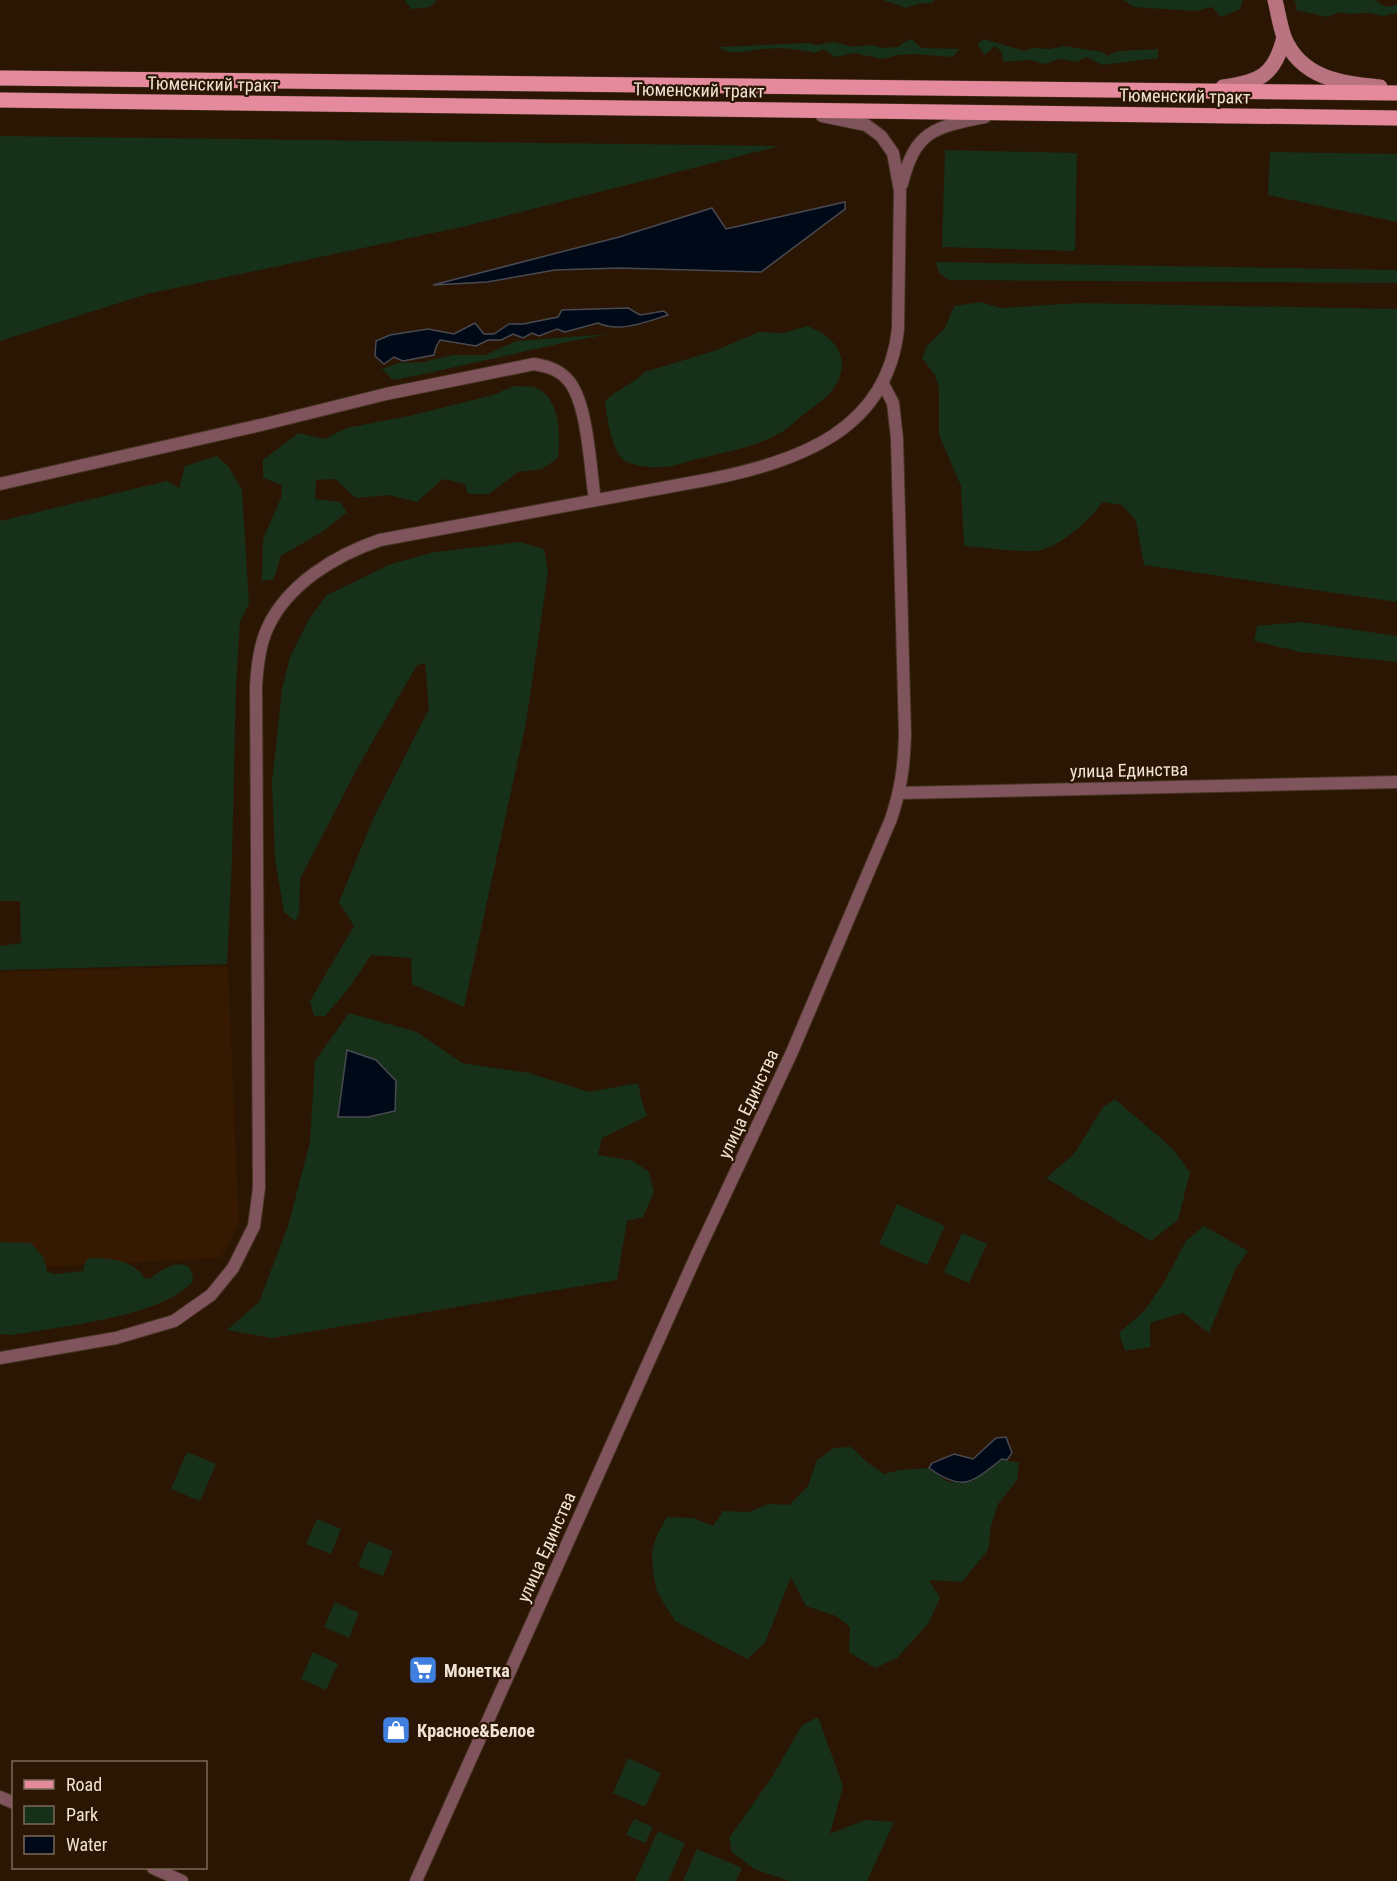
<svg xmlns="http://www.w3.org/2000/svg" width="1397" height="1881" viewBox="0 0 1397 1881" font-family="'Roboto Condensed',sans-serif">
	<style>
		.built { fill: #351a01 }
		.green { fill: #173019 }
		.water { fill: #000918; stroke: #494a51; stroke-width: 1.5 }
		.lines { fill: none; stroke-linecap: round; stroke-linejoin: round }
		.street-casing { stroke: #473321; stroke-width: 14 }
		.secondary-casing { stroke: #473321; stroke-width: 16 }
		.primary-casing { stroke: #473321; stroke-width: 16 }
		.street { stroke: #7f545c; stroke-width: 12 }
		.secondary { stroke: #b97381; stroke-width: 15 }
		.primary { stroke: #e58a9d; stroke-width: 15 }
		.labels { text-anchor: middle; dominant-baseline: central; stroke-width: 4.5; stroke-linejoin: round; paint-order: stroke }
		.street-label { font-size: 18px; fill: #f2e3d7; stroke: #2b1603 }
		.poi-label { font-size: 18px; font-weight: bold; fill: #f2e3d7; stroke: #2b1603; text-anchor: start }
	</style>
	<rect width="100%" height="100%" fill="#2b1603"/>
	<path class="built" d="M 228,966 L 239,1225 L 220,1258 L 0,1269 L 0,972 Z"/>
	<path class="green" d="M 404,0 L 437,0 L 430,7 L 412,9 Z
		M 883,0 L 933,0 L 933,3 L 918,4 L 906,8 Z
		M 1123,0 L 1243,0 L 1240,9 L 1221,17 L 1212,7 L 1195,11 L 1134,7 Z
		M 1294,0 L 1375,0 L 1386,7 L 1397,5 L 1397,13 L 1383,16 L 1368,13 L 1350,14 L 1340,12 L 1327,17 L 1295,10 L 1297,5 Z
		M 911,39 L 922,48 L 960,49 L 953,57 L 914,54 L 898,55 L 882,59 L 855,53 L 835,57 L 823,49 L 815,53 C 798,49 781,47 763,49 C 747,50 733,57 718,47 L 807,43 L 816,45 L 834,42 L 853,47 L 871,45 L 884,48 L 899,47 L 903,43 Z
		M 984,39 L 1024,51 L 1034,48 L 1050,49 L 1064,46 L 1103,52 L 1107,56 C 1118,48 1143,51 1158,49 L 1158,58 L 1102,65 L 1087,57 L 1076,62 L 1060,59 L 1045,64 L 1029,60 L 1003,62 L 1002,52 L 995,46 L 985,55 L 977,44 Z
		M 0,136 L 780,146 L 466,226 L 147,294 L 0,341 Z
		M 945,150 L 1077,153 L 1075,251 L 942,247 Z
		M 1270,152 L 1397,154 L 1397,222 L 1268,195 Z
		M 936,262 L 1397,270 L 1397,283 L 949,280 L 939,273 Z
		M 980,302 L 1001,308 L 1080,303 L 1397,309 L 1397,602 L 1144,565 L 1136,521 L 1122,505 L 1103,502 C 1090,519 1059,549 1035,551 C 1012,552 987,548 964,546 L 961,486 L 939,435 L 939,388 L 935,375 L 922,358 L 927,346 L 945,328 L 954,306 Z
		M 807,326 C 841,338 855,367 827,396 C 820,403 810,409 802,416 C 794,422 786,431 776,435 C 752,448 724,452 697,459 C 686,462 673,467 661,467 C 651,468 634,466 625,461 C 611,451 607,417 605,401 C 617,389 633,384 645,372 L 717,350 L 759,332 L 783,333 Z
		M 609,334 C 537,347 466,366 393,380 L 382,369 L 398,363 L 423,362 L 453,355 L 485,355 L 517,341 Z
		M 514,386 C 520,386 527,386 533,387 C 560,395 561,435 558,458 L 542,469 L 518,472 L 489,494 L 468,494 L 465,484 L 443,479 L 417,502 L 388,495 L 356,498 L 335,479 L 316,480 L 315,499 L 340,502 L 347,512 L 325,530 L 281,556 L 274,579 L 262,581 L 263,539 L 281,498 L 282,485 L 263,478 L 263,460 L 298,433 L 325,439 L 346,428 L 409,416 L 493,395 Z
		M 217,456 L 228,466 L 242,490 L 249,603 L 240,622 L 236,685 L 232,860 L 227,964 L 0,970 L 0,946 L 21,943 L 20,901 L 0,901 L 0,521 L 167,481 L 179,488 L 185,466 Z
		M 520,542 L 544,549 L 548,572 L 526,723 L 464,1007 L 412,984 L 411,958 L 371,955 L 349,988 L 325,1016 L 314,1016 L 310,1001 L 354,926 L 339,902 L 374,817 L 429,709 L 425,663 L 417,665 L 359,765 L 300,879 L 299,915 L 295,921 L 284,912 L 275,859 L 272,782 L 282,689 L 290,657 L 309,619 L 327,595 L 391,564 L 435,552 Z
		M 1302,622 L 1397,636 L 1397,662 L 1300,652 L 1254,641 L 1257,626 Z
		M 349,1013 L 417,1032 L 462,1063 L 529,1073 L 589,1092 L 638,1083 L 642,1102 L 647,1116 L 602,1138 L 598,1155 L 633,1161 L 649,1172 L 654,1192 L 643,1217 L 627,1221 L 617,1280 L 272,1338 L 227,1330 L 259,1302 L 288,1226 L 310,1142 L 315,1061 Z
		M 1115,1099 L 1173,1149 L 1190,1172 L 1178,1220 L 1151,1241 L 1046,1178 L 1074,1154 L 1103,1107 Z
		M 897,1204 L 945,1226 L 927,1265 L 879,1244 Z
		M 1204,1226 L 1248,1251 L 1235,1270 L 1209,1333 L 1183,1313 L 1150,1323 L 1150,1347 L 1125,1351 L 1119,1333 L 1144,1311 L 1163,1284 L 1186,1241 Z
		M 962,1233 L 987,1244 L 969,1283 L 944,1272 Z
		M 0,1242 L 31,1243 L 44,1258 L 47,1272 L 56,1274 L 83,1271 C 84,1265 85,1262 89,1258 C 111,1258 132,1260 145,1278 L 150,1279 C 163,1267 193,1252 193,1281 C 166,1316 58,1327 13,1335 L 0,1334 Z
		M 851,1447 L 868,1463 L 884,1474 L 900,1470 L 929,1468 L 948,1482 L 973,1481 L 1002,1459 L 1019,1463 L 1017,1480 L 998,1504 L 991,1526 L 988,1550 L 962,1582 L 929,1580 L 940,1598 L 928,1624 L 897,1658 L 875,1668 L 849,1652 L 850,1627 L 836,1616 L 806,1606 L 791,1577 L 765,1643 L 747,1659 L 675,1621 L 657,1592 L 653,1571 L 652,1552 L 656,1537 L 667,1517 L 693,1518 L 713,1526 L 723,1511 L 749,1512 L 769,1504 L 789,1505 L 808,1486 L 817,1460 L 834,1448 Z
		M 187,1452 L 216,1464 L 200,1501 L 171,1489 Z
		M 317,1519 L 341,1529 L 331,1554 L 306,1544 Z
		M 368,1541 L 393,1551 L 383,1576 L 358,1566 Z
		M 335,1602 L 359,1613 L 349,1638 L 324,1627 Z
		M 313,1652 L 338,1664 L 326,1690 L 301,1679 Z
		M 818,1717 L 843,1786 L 830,1834 L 865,1820 L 894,1822 L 867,1881 L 789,1881 L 754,1869 L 732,1852 L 729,1838 L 772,1777 L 802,1725 Z
		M 628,1758 L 661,1773 L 645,1807 L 613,1793 Z
		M 634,1819 L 653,1827 L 645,1843 L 626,1835 Z
		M 658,1831 L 685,1843 L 668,1881 L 635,1881 Z
		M 697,1849 L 742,1868 L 736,1881 L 683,1881 Z"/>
	<path class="water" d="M 845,202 L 845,209 L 761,272 L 619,268 L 555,270 L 487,282 L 433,285 L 619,237 L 712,208 L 726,229 Z
		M 628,308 L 640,315 L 664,311 L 668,315 C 646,322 620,333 598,323 L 565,332 L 557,329 L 539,336 L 532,333 L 523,338 L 513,334 L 501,340 L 488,340 L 476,346 L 440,340 L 436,347 L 434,355 L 403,361 L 394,357 L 384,364 L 375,356 L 376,341 L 390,335 L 428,329 L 454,334 L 475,323 L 484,334 L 494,334 L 509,324 L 523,324 L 558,317 L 562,310 Z
		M 347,1050 L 376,1060 L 396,1081 L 395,1111 L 368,1117 L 338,1117 Z
		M 1006,1437 L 1012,1453 L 1007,1460 L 1002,1459 C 972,1482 964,1493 929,1468 L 932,1463 L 954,1454 L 973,1459 L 996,1438 Z"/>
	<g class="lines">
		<g class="street-casing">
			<path id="street" d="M 902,184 C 915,131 934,127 985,117
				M 0,484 L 265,424 L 386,394 L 534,364 C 546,366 558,369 567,379 C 588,400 590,469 595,500
				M 900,793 L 1397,782
				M 0,1358 L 116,1338 L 174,1321 L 211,1295 L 233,1268 L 254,1226 L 259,1188 L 256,687 C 257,667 259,647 267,629 C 287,584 336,555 380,540 L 711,479 C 798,461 887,431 898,329 L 900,191 L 893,153 L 881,136 L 866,125 L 822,116
				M 0,1797 L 14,1803
				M 153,1868 L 182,1881
				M 416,1881 L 697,1254 L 792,1052 L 891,819 C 901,789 904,766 905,735 L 897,439 L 893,403 L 883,384"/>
		</g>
		<g class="secondary-casing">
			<path id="secondary" d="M 1275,0 C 1278,12 1280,26 1284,37 C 1301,79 1342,83 1380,87
				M 1223,87 C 1260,82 1275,75 1284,37"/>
		</g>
		<g class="primary-casing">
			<path id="primary" d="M 0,78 L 1397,93
				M 0,100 L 1397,118"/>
		</g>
		<use href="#street" class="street"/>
		<use href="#secondary" class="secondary"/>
		<use href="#primary" class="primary"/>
	</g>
	<defs>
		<g id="supermarket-square" transform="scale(1.5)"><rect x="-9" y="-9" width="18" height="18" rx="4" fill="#3f7fe0" stroke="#2b1603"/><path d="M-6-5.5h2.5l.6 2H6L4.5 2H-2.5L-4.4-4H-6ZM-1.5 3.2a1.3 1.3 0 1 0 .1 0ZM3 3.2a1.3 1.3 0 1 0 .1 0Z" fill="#fff"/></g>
		<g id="shop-square" transform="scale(1.5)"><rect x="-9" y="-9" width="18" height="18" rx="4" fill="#3f7fe0" stroke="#2b1603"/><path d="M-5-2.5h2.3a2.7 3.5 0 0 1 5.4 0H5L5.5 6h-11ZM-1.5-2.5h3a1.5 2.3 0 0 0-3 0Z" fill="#fff"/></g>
	</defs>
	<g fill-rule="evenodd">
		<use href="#supermarket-square" x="423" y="1670"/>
		<use href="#shop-square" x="396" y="1730"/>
	</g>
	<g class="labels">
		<g class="street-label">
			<text transform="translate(213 84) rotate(1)">Тюменский тракт</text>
			<text transform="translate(699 90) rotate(1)">Тюменский тракт</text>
			<text transform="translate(1185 96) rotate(1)">Тюменский тракт</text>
			<text transform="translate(1129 770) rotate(-1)">улица Единства</text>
			<text transform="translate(748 1104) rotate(-65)">улица Единства</text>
			<text transform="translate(546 1547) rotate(-66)">улица Единства</text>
		</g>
		<g class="poi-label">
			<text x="444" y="1670">Монетка</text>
			<text x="417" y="1730">Красное&amp;Белое</text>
		</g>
	</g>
	<rect x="12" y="1761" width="195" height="108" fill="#2b1603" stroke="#7b6858" stroke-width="1.5"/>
	<rect x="24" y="1780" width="30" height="9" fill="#e58a9d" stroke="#7b6858" stroke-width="1.5"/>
	<text x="66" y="1791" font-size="18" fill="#f2e3d7">Road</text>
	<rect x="24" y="1806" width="30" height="18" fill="#173019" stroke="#7b6858" stroke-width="1.5"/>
	<text x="66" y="1821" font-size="18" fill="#f2e3d7">Park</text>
	<rect x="24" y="1836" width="30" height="18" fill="#000918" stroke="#7b6858" stroke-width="1.5"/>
	<text x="66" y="1851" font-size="18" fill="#f2e3d7">Water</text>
</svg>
